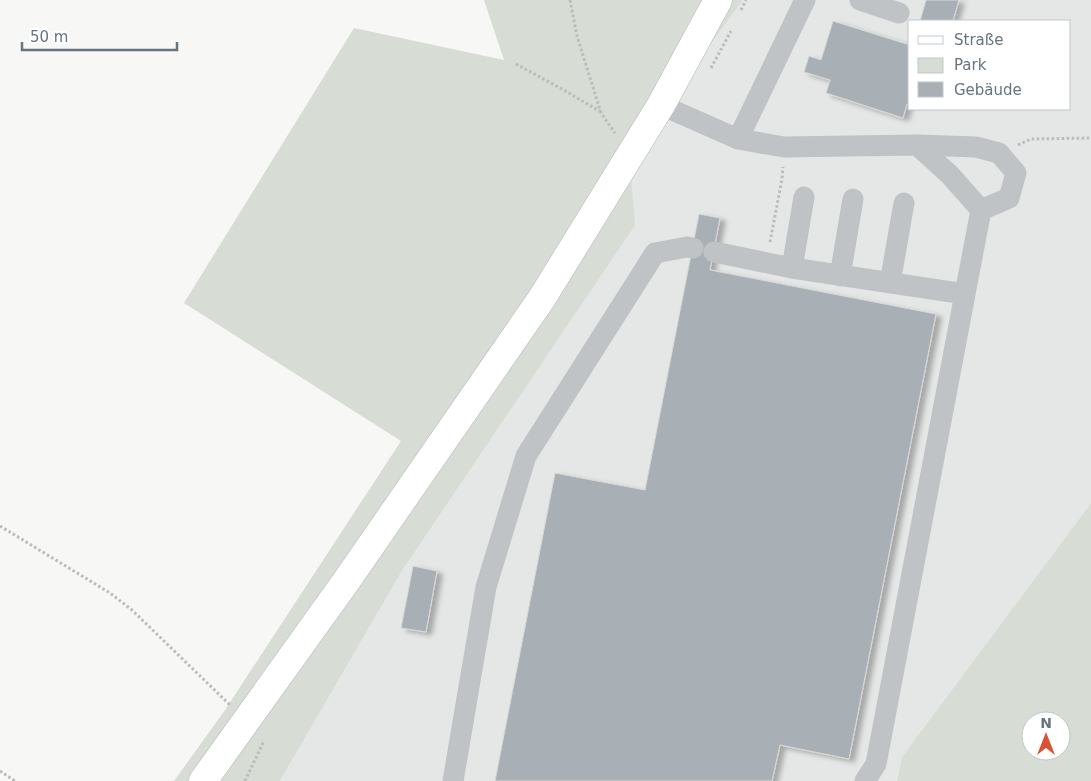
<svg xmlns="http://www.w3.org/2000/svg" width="1091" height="781" viewBox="0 0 1091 781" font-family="'DejaVu Sans',sans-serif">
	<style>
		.built { fill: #e5e6e6; fill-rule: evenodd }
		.green { fill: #d7dcd4; fill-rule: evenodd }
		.building { fill: #a9b0b5; stroke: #d9d9d7; filter: url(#shadow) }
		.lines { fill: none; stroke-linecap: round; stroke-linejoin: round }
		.major-casing { stroke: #b2b7bb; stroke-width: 29 }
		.path { stroke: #b9bcbe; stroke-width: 3; stroke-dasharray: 2.5 2.5; stroke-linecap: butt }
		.minor { stroke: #bfc3c6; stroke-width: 21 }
		.major { stroke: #fff; stroke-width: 28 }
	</style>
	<defs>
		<filter id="shadow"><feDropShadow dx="5.5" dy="3" stdDeviation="2.5" flood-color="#0004"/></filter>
	</defs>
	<rect width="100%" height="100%" fill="#f7f7f5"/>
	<path class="built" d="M 743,0 L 1091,0 L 1091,503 L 902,757 L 897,781 L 280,781 L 403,569 L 629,155 ZM 910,21 L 1070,21 L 1070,109 L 910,109 Z"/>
	<path class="green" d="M 484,0 L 743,0 L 629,155 L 635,225 L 403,569 L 280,781 L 174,781 L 225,710 L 401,441 L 184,303 L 354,28 L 504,60 Z
		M 1091,503 L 1091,781 L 897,781 L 902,757 ZM 1031,721 L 1061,721 L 1061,751 L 1031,751 Z"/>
	<path class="building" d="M 926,0 L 959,0 L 953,21 L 920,21 Z
		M 833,21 L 910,45 L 910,105 L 907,104 L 903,118 L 826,93 L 830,80 L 804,72 L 809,56 L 821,60 Z
		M 699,214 L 720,218 L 710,270 L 936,314 L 849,759 L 780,745 L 772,781 L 495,781 L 555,473 L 645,490 Z
		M 413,566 L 437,571 L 426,632 L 401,628 Z"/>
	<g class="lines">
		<g class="major-casing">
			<path id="major" d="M 203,781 L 347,580 L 542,298 L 661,105 L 718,0"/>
		</g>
		<path class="path" d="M 570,0 L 577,36 L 601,113 L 615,133
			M 741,10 L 746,0
			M 516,64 L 562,89 L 601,112
			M 711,68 L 731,31
			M 1018,145 L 1031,139 L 1091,138
			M 770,242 L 782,179 L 783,167
			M 0,526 L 110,593 L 132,610 L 230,705
			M 0,771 L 15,781
			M 245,781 L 264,741"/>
		<path class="minor" d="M 860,0 L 899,13
			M 661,105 L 738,139 L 784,147 L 917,145 L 950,175 L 981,210 L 1009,198 L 1016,173 L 999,153 L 976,147 L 917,145
			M 738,139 L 805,0
			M 714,252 L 792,268 L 965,294 L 981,210
			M 792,268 L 804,197
			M 840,276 L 853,199
			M 890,283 L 904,203
			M 453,781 L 486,587 L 526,456 L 655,253 L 687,247 L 693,248
			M 865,781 L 876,764 L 965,294"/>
		<use href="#major" class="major"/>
	</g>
	<rect x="908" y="20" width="162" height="90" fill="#ffffff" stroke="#c1c7cb"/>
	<rect x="918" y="36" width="25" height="8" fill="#ffffff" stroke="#c1c7cb"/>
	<text x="954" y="45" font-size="15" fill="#65747e">Straße</text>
	<rect x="918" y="58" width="25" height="15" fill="#d7dcd4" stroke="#c1c7cb"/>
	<text x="954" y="70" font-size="15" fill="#65747e">Park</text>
	<rect x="918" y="82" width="25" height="15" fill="#a9b0b5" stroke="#c1c7cb"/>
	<text x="954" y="95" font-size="15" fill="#65747e">Gebäude</text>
	<g transform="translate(1046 736)"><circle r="24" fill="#ffffff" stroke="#c1c7cb"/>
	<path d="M0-4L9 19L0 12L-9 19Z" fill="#d75336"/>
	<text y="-8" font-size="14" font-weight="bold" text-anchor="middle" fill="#65747e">N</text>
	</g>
	<path d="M22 42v8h155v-8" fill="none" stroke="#65747e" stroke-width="2.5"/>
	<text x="30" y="42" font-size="15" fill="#65747e" stroke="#ffffff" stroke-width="4" paint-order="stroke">50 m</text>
</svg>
